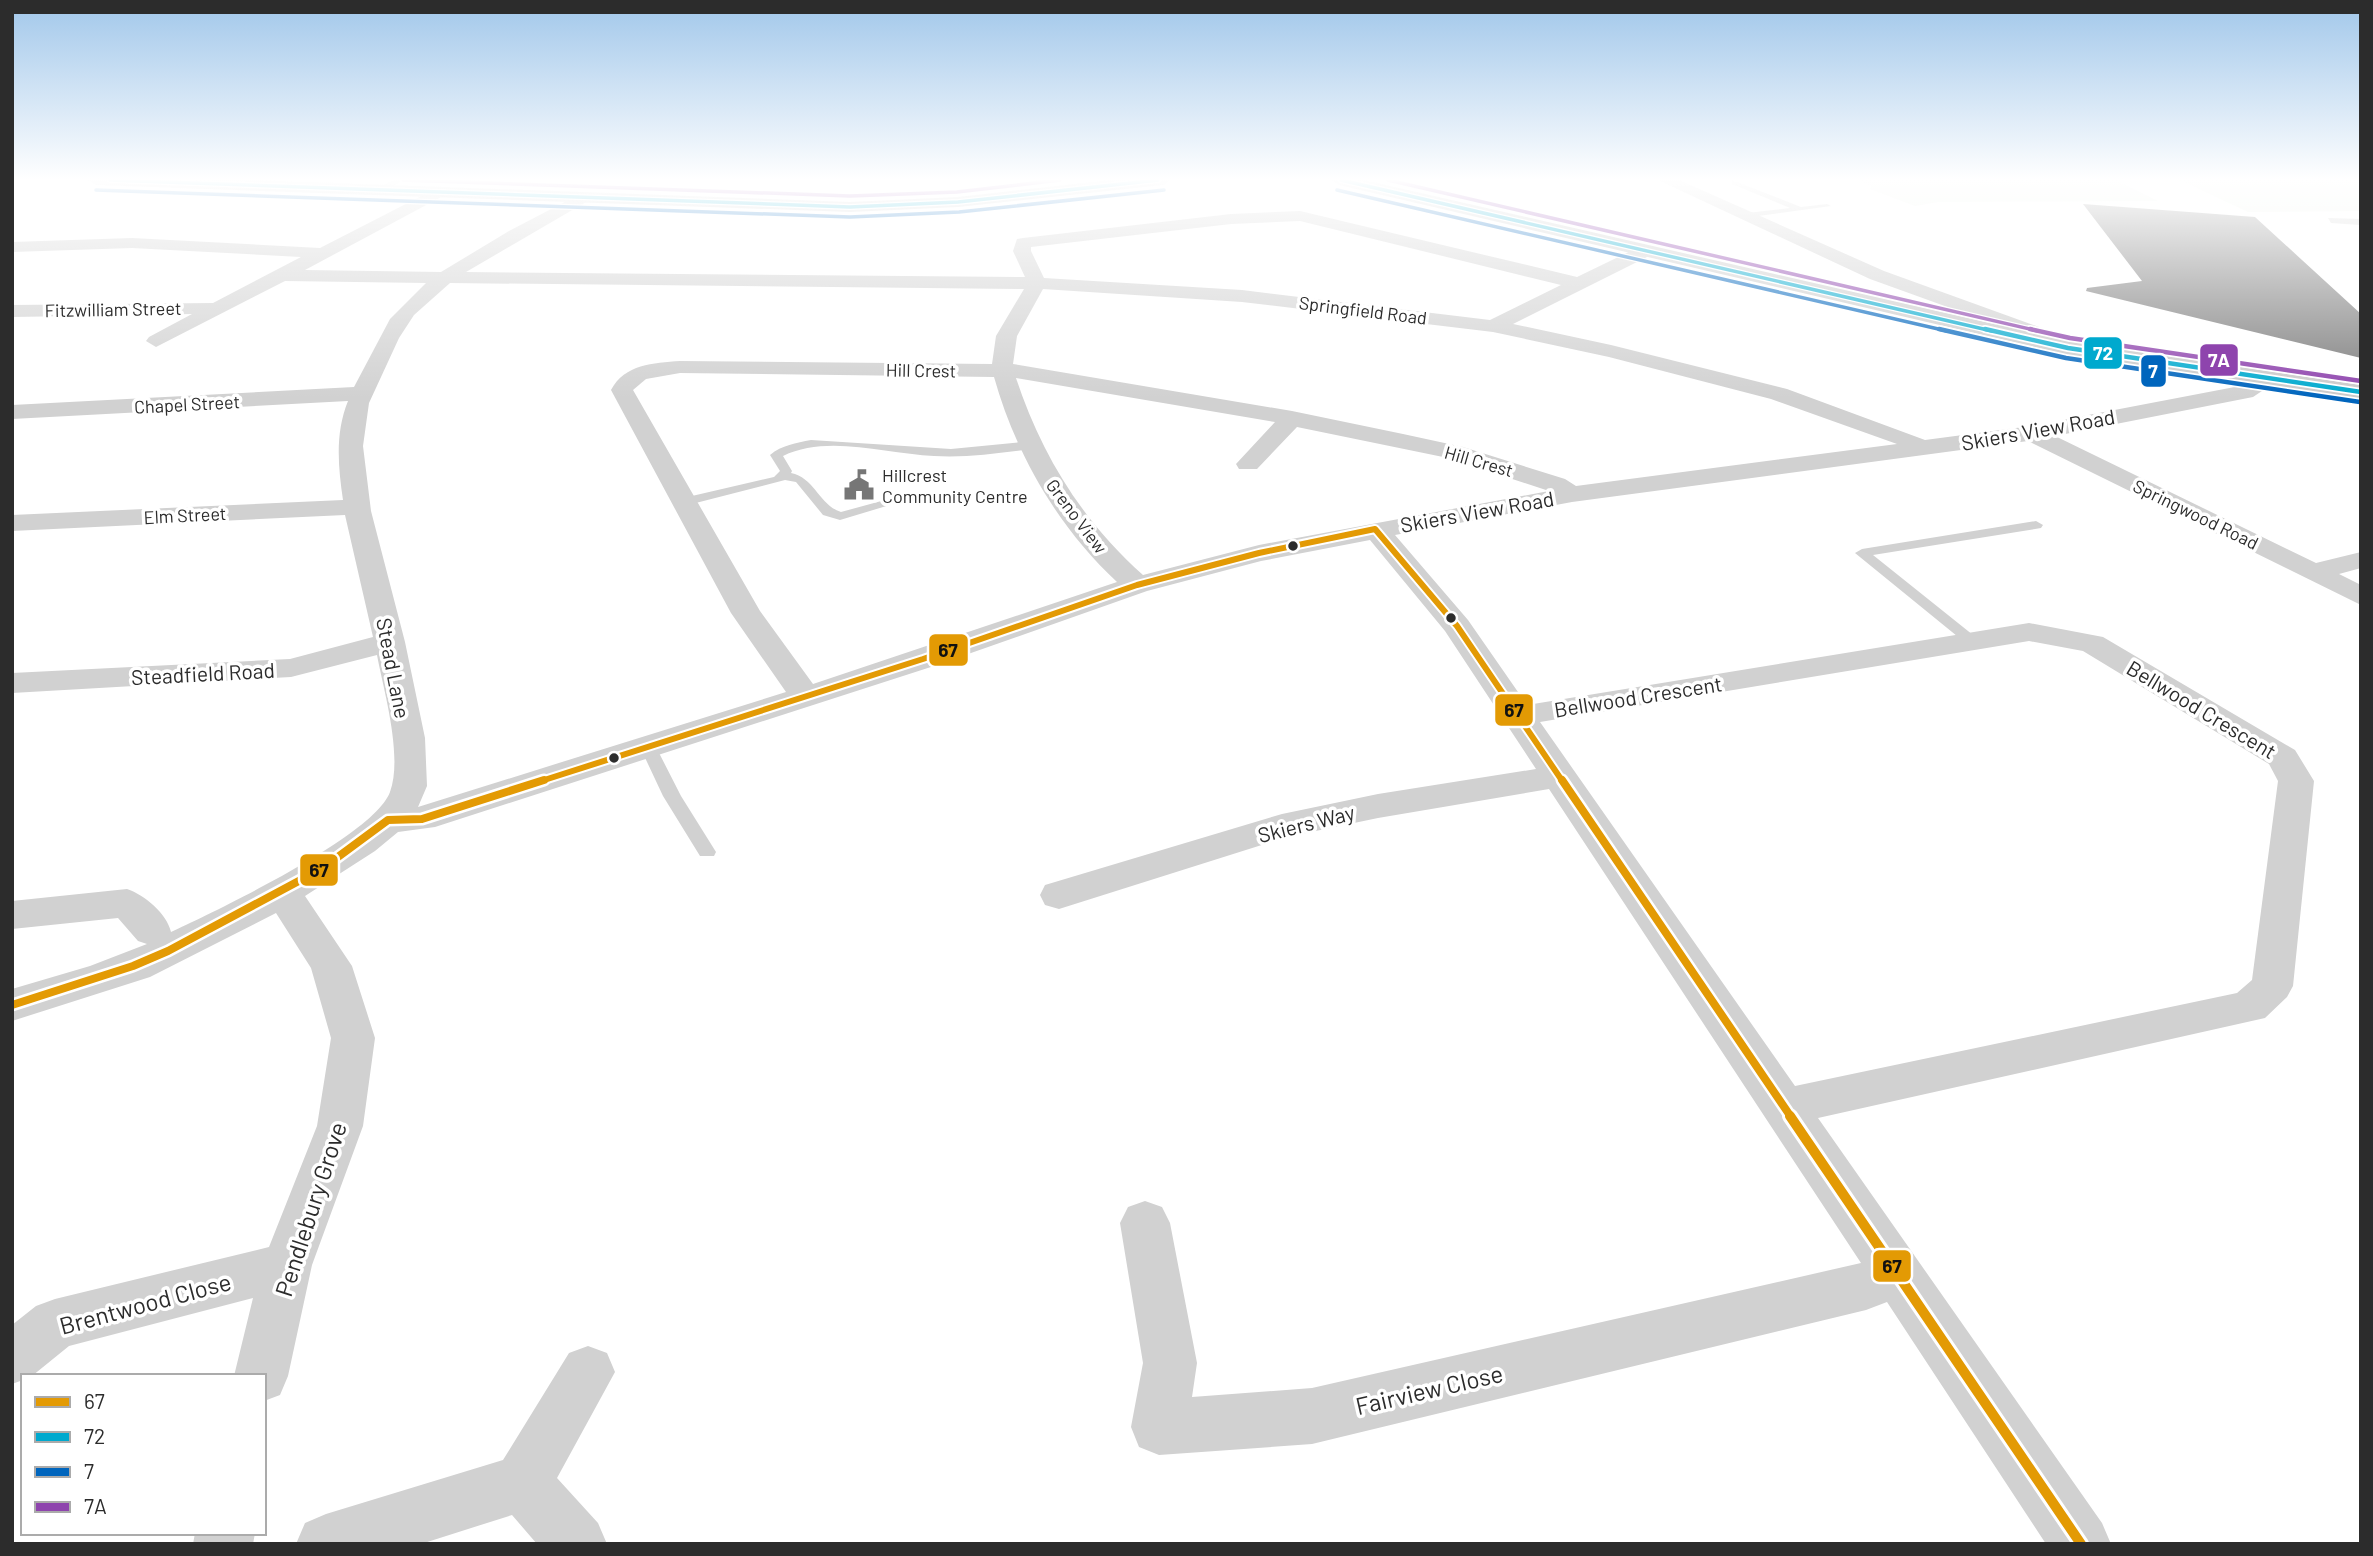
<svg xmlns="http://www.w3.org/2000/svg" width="2373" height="1556" viewBox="0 0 2373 1556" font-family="Barlow,sans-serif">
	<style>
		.green { fill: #eef3eb }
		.building { fill: #7d7d7d }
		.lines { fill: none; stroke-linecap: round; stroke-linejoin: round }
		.lane { fill: #d1d1d1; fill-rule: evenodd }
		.street { fill: #d1d1d1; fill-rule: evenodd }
		.secondary { fill: #cacaca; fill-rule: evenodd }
		.bus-1-far2-casing { stroke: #fff; stroke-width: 10 }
		.bus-1-far1-casing { stroke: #fff; stroke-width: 13 }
		.bus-1-casing { stroke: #fff; stroke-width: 16 }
		.bus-2-far1-casing { stroke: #fff; stroke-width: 6 }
		.bus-2-casing { stroke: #fff; stroke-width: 8 }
		.bus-3-far1-casing { stroke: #fff; stroke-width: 6 }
		.bus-3-casing { stroke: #fff; stroke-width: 8 }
		.bus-4-far1-casing { stroke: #fff; stroke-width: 6 }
		.bus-4-casing { stroke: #fff; stroke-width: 8 }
		.bus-1-far2 { stroke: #e39a04; stroke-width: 6 }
		.bus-1-far1 { stroke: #e39a04; stroke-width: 8 }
		.bus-1 { stroke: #e39a04; stroke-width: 10 }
		.bus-2-far1 { stroke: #00a9ce; stroke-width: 3.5 }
		.bus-2 { stroke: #00a9ce; stroke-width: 4.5 }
		.bus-3-far1 { stroke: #0065bd; stroke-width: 3.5 }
		.bus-3 { stroke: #0065bd; stroke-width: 4.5 }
		.bus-4-far1 { stroke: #8e44ad; stroke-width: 3.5 }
		.bus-4 { stroke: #8e44ad; stroke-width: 4.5 }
		.bus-dot { fill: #2c2c2c; stroke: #fff; stroke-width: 2.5 }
		.labels { text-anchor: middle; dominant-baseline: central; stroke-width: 7; stroke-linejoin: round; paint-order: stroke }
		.far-street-label { font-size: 18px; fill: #2c2c2c; stroke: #fff }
		.far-poi-label { font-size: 18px; fill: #2c2c2c; stroke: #fff; text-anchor: start }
		.street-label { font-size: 21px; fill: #2c2c2c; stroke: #fff }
		.near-street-label { font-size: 24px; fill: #2c2c2c; stroke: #fff }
		.line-badge { stroke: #fff; stroke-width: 2.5 }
		.badge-label { font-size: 19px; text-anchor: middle; font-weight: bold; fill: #fff }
		.pale-badge-label { font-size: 19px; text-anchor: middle; font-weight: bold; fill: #111 }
	</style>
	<rect width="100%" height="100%" fill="#fff"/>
	<path class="green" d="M 2116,180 L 2158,201 L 1938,202 L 1915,206 L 1870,189 L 1871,186 L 1858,180 Z
		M 2361,180 L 2361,211 L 2248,212 L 2180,180 Z"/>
	<path class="building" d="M 2083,204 L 2255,217 L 2361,314 L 2361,358 L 2086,291 L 2087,288 L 2142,281 Z"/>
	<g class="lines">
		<path class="lane" d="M 393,180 L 404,180 L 380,193 L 373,191 Z
			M 1732,180 L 1801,207 L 1827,204 L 1831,206 L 1744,218 L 1747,213 L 1790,208 L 1732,184 Z
			M 2328,218 L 2361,219 L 2361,225 L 2331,223 Z
			M 811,440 L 951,449 L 1032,441 L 1038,445 L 1032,449 C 999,453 967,458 934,456 C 887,454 827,434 783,456 L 792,471 L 791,473 C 815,478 819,505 841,512 L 896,497 L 903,501 L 840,520 L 823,515 L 796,482 L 785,480 L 684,506 L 677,502 L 679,499 L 774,477 L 780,471 L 770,455 C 782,445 796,443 811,440 Z
			M 2036,521 L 2043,525 L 2041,528 L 1873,555 L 1978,639 L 1981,642 L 1978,645 L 1968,645 L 1855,553 L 1862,549 Z
			M 648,742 L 656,747 L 681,796 L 716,852 L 714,856 L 700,856 L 663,796 L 640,747 Z"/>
		<path class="street" d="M 1658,180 L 1679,180 L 1884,271 L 2064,336 L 2079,348 L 2075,352 L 2061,352 L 2050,344 L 1870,279 Z
			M 437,188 L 443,190 L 443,196 L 305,270 L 441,272 L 509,231 L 580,194 L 588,199 L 586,202 L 466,272 L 1025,277 L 1013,251 L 1017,239 L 1023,238 L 1231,214 L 1300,211 L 1577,277 L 1639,247 L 1651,247 L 1654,251 L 1651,255 L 1513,324 L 1611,345 L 1787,389 L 1925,440 L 2031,426 L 2240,386 L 2245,373 L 2261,373 L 2265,389 L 2253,397 L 2055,436 L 2316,563 L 2361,552 L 2361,568 L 2339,574 L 2361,585 L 2361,605 L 2028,441 L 1572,502 L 1395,535 L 1468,620 L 1527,705 L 2029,623 L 2103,637 L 2295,750 L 2314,781 L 2293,986 L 2287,997 L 2265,1018 L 1818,1118 L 2102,1523 L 2111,1544 L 2046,1544 L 1887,1302 L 1866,1310 L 1312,1444 L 1159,1455 L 1139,1447 L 1131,1427 L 1143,1363 L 1120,1223 L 1128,1207 L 1145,1201 L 1162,1207 L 1170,1223 L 1197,1363 L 1192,1397 L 1312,1388 L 1861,1263 L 1549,789 L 1378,818 L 1287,837 L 1059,909 L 1045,905 L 1040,895 L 1045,885 L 1282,814 L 1378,794 L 1536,769 L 1445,631 L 1370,540 L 1261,561 L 1147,591 L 934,666 L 435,827 L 398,832 L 375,851 L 305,896 L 352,966 L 375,1038 L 363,1126 L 312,1265 L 288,1376 L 280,1395 L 264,1401 L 264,1376 L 234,1376 L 253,1298 L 69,1346 L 32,1376 L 23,1376 L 23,1380 L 12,1384 L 12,1325 L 36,1306 L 55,1299 L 269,1247 L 317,1126 L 331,1038 L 311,968 L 276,913 L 150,977 L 12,1021 L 12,989 L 90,966 L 147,944 L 138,941 L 118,918 L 12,929 L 12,901 L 127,889 C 145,895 167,914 171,932 C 216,911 374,836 390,792 C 403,756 384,692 377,655 L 291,677 L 12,693 L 12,673 L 290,659 L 373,637 L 345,515 L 12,531 L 12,515 L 343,500 C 338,466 335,433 348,401 L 12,419 L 12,405 L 354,387 L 390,319 L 426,283 L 285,281 L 156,347 L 146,341 L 149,337 L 192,314 L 12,317 L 12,305 L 213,303 L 301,257 L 132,248 L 12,252 L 12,242 L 132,238 L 320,248 ZM 1300,221 L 1561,285 L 1490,320 L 1242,290 L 1044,278 L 1031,251 L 1031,247 L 1231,224 ZM 450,283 L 1024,289 L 996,336 L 992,364 L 680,361 C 653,363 625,364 611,390 L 731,613 L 786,692 L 418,807 L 427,786 L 425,738 L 405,642 L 371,511 L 363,446 L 369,403 L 399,338 L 414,315 ZM 1043,289 L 1242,302 L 1493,332 L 1609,357 L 1771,399 L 1897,444 L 1576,486 L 1565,479 L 1463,447 L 1403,434 L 1292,411 L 1013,364 L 1017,336 ZM 680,373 L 994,377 C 1016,455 1058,527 1117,582 L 813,684 L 760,611 L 633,390 L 646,379 ZM 1016,378 L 1275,422 L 1236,464 L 1239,469 L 1257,469 L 1297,427 L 1448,458 L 1549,491 L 1259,545 L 1143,575 C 1082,521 1041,454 1016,378 ZM 2029,641 L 2083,651 L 2269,764 L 2278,781 L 2252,980 L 2237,993 L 1795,1086 L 1540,722 Z
			M 588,1346 L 607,1353 L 615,1372 L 557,1478 L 598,1523 L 607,1544 L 537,1544 L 512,1515 L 421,1544 L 296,1544 L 305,1523 L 326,1514 L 503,1460 L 569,1353 Z
			M 195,1533 L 255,1533 L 253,1544 L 193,1544 Z"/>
		<path class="secondary" d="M 88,180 L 255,180 L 850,202 L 958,197 L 1110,180 L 1171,180 L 1163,185 L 958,207 L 850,212 L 96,185 Z
			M 1331,180 L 1364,180 L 2068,341 L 2361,385 L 2361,399 L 2068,355 L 1339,185 Z"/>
		<g class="bus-1-far2-casing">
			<path id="bus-1-far2" d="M 538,782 L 923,659 L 1137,585 L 1259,553 L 1375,529 L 1457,626 L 1563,782"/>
		</g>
		<g class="bus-1-far1-casing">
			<path id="bus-1-far1" d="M 1562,780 L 1791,1117
				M 12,1005 L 133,966 L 168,951 L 323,868 L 388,820 L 422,819 L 544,780"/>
		</g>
		<g class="bus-1-casing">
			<path id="bus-1" d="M 1790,1116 L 2081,1544"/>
		</g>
		<g class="bus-2-far1-casing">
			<path id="bus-2-far1" d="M 110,180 L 850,207 L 958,202 L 1158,180
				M 1341,180 L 1992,331"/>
		</g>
		<g class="bus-2-casing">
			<path id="bus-2" d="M 1985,329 L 2068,348 L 2361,392"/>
		</g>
		<g class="bus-3-far1-casing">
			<path id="bus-3-far1" d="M 96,190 L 850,217 L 959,212 L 1164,190
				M 1337,190 L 1947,331"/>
		</g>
		<g class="bus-3-casing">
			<path id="bus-3" d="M 1939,329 L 2066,358 L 2360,402"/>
		</g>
		<g class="bus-4-far1-casing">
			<path id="bus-4-far1" d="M 403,180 L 850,196 L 957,192 L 1060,180
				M 1388,180 L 2038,331"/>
		</g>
		<g class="bus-4-casing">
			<path id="bus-4" d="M 2030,329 L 2070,338 L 2361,381"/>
		</g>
		<use href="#bus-1-far2" class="bus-1-far2"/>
		<use href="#bus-1-far1" class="bus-1-far1"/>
		<use href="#bus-1" class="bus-1"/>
		<use href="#bus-2-far1" class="bus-2-far1"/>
		<use href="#bus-2" class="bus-2"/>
		<use href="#bus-3-far1" class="bus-3-far1"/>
		<use href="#bus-3" class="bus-3"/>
		<use href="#bus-4-far1" class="bus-4-far1"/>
		<use href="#bus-4" class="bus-4"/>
	</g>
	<linearGradient id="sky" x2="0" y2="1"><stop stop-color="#a1c7ea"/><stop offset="0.45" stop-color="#fff"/><stop offset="1" stop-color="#fff" stop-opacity="0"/></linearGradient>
	<rect width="2373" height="398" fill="url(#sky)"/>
	<defs>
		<g id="civic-bare" transform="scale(2.415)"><path d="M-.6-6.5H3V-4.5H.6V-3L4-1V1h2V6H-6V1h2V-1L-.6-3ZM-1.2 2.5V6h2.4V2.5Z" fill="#767676" stroke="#fff" stroke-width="2.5" paint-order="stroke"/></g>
	</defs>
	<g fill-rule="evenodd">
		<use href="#civic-bare" x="859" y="485"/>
	</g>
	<g class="bus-dot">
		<circle cx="1293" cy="546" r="6"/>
		<circle cx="1451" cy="618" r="6"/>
		<circle cx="614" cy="758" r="6"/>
	</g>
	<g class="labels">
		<g class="far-street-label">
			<text transform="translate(113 309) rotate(-1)">Fitzwilliam Street</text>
			<text transform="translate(1363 310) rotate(7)">Springfield Road</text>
			<text transform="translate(921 370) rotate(1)">Hill Crest</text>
			<text transform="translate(187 404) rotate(-3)">Chapel Street</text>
			<text transform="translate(1479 461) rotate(16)">Hill Crest</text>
			<text transform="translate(2196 514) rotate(26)">Springwood Road</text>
			<text transform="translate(185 515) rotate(-3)">Elm Street</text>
			<text transform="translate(1077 516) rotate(53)">Greno View</text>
		</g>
		<g class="far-poi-label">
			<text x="882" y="475">Hillcrest<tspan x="882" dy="21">Community Centre</tspan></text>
		</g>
		<g class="street-label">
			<text transform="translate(2038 429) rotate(-10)">Skiers View Road</text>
			<text transform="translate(1477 511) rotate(-10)">Skiers View Road</text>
			<text transform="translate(394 668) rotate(79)">Stead Lane</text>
			<text transform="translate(203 673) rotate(-3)">Steadfield Road</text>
			<text transform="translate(1638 696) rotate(-9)">Bellwood Crescent</text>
			<text transform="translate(2202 709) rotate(31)">Bellwood Crescent</text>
			<text transform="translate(1306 823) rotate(-14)">Skiers Way</text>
		</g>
		<g class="near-street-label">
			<text transform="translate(310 1209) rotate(-72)">Pendlebury Grove</text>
			<text transform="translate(145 1303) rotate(-15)">Brentwood Close</text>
			<text transform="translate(1429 1389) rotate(-13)">Fairview Close</text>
		</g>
	</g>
	<g class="line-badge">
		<rect x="2083" y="336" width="40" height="34" rx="7" fill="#00a9ce"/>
		<rect x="2199" y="343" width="40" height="34" rx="7" fill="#8e44ad"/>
		<rect x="2140" y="354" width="27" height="34" rx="7" fill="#0065bd"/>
		<rect x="928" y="633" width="41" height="34" rx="7" fill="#e39a04"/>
		<rect x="1494" y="693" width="40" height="34" rx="7" fill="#e39a04"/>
		<rect x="299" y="853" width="40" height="34" rx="7" fill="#e39a04"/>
		<rect x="1872" y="1249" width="40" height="34" rx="7" fill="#e39a04"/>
	</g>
	<g class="badge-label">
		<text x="2103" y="360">72</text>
		<text x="2219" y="367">7A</text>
		<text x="2153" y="378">7</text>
	</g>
	<g class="pale-badge-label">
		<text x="948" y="657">67</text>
		<text x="1514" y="717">67</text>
		<text x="319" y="877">67</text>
		<text x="1892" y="1273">67</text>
	</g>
	<rect width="2373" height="1556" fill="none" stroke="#2c2c2c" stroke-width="28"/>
	<rect x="21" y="1374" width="245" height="161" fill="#ffffff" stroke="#ababab" stroke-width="2"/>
	<rect x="35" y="1397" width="35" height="10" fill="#e39a04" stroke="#ababab" stroke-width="2"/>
	<text x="84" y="1409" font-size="21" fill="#2c2c2c">67</text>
	<rect x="35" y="1432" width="35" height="10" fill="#00a9ce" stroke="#ababab" stroke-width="2"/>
	<text x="84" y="1444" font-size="21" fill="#2c2c2c">72</text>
	<rect x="35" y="1467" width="35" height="10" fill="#0065bd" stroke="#ababab" stroke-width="2"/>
	<text x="84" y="1479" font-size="21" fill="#2c2c2c">7</text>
	<rect x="35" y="1502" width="35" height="10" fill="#8e44ad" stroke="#ababab" stroke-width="2"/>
	<text x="84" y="1514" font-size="21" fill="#2c2c2c">7A</text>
</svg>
